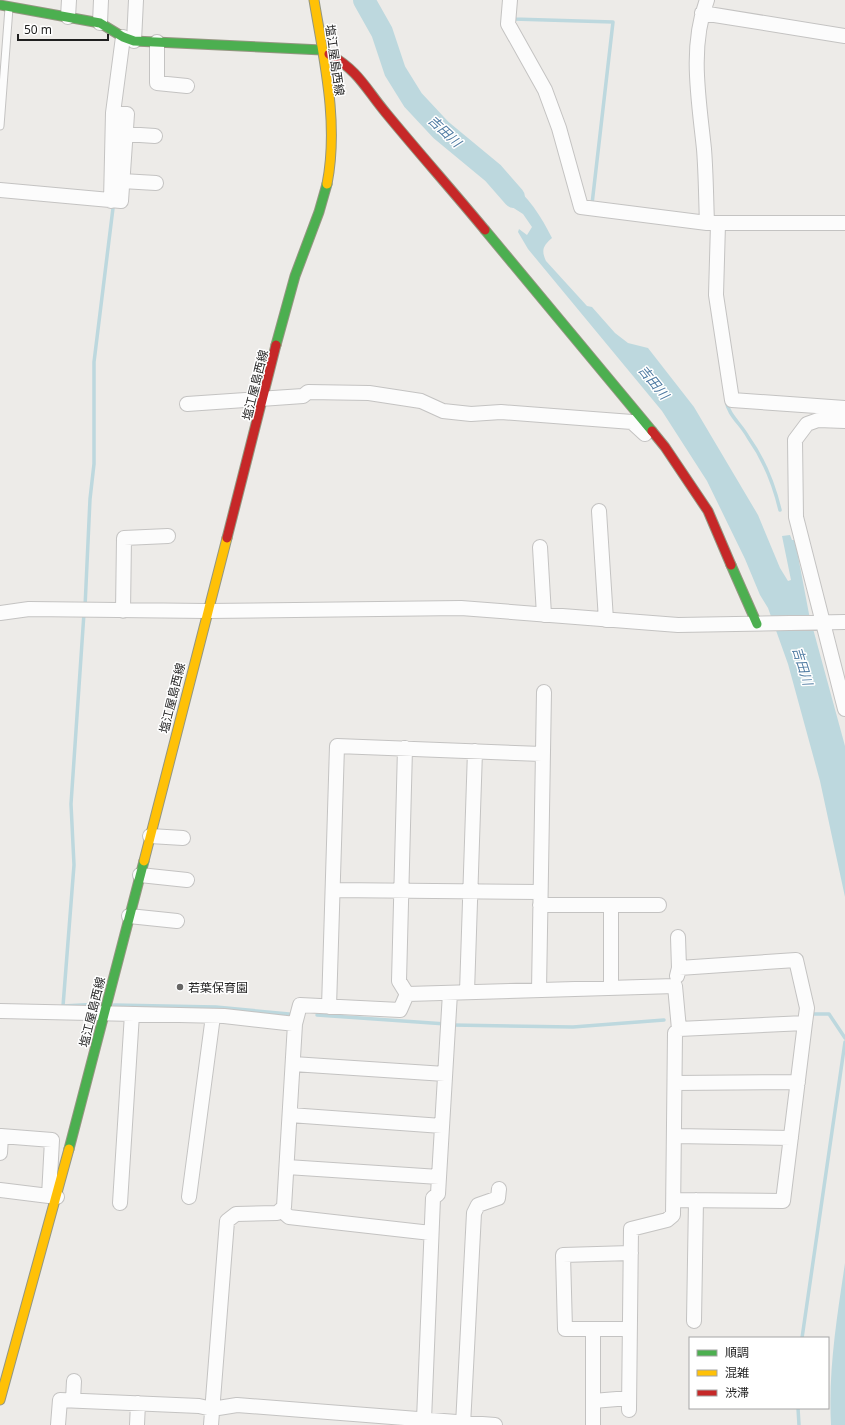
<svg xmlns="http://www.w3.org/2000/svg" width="845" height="1425" viewBox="0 0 845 1425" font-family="'Noto Sans','Noto Sans JP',sans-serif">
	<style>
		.water { fill: #bdd8de }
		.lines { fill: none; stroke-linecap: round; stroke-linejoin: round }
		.stream { stroke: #bdd8de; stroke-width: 3.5 }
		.river { stroke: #bdd8de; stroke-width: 22 }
		.lane-casing { stroke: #c4c3c2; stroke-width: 9 }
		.street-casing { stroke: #c4c3c2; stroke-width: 16 }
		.fast-casing { stroke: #949681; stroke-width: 11 }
		.slow-casing { stroke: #949681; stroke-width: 11 }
		.jam-casing { stroke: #949681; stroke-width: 11 }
		.lane { stroke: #fcfcfc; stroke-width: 7 }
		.street { stroke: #fcfcfc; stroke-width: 14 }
		.fast { stroke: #4caf50; stroke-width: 9 }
		.slow { stroke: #ffc107; stroke-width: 9 }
		.jam { stroke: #c62828; stroke-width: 9 }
		.poi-dot { fill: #676665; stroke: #fff; stroke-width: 1.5 }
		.labels { text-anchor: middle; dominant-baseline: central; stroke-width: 3; stroke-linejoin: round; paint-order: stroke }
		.street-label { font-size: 12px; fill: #1f1f1f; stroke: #fff }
		.poi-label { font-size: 12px; fill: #1f1f1f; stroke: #fff; text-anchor: start }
		.water-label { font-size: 13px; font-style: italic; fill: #4e7aa1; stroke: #fff }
	</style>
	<rect width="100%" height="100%" fill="#edebe8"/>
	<path class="water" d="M 495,175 C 521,184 540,214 552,238 C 543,246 541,250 546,261 L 587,306 L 592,307 L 615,333 L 628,343 L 648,348 L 694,407 L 758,515 L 780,568 L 788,581 L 791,580 L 782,536 L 790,535 L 792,540 L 795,540 L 809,614 L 845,746 L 845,897 L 820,781 L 788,664 L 768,608 L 760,595 L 745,559 L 707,481 L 662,411 L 528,249 L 518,232 L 519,229 L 527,235 L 532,227 L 523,214 L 512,207 L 503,193 Z
		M 845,1263 L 845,1425 L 831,1425 C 828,1371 837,1317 845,1263 Z"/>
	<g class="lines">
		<path class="stream" d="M 513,17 L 513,19 L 613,22 L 592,204
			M 726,400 C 728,415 741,424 748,437 C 763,458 774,485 780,510
			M 85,607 L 90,499 L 94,464 L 94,362 L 113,208
			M 84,613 L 71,804 L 74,865 L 63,1006 L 100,1004
			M 114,1005 L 216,1007 L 289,1014
			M 814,1014 L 829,1014 L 845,1038
			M 317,1015 L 446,1024
			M 452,1025 L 573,1027 L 664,1020
			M 802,1338 L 845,1042
			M 798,1408 L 799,1425"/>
		<path class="river" d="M 364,0 L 382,32 L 395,71 L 413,100 L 441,130 L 493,173 L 514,197"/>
		<g class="lane-casing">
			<path id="lane" d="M 0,126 L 9,8"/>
		</g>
		<g class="street-casing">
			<path id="street" d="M 510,0 L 508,24 L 545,90 L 559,128 L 581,207 L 707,223
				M 707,0 C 689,47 699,100 704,149 C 706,174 706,198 707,223 L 845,223
				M 702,13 L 845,36
				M 68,17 L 69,0
				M 100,23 L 101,0
				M 134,41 L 136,0
				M 157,42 L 157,83 L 187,86
				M 125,134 L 155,136
				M 122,181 L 156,183
				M 0,190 L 121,201 L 127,114 L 113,113
				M 111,201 L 113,113 L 123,37
				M 718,224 L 716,295 L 732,400 L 845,408
				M 187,404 L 303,396 L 308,392 L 369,393 L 421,401 L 443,411 L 471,414 L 501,412 L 632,422 L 645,434
				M 845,421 L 818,420 L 807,424 L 795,440 L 796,517 L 845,709
				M 599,511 L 606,620
				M 540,547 L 544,615
				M 123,611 L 124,538 L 168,536
				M 0,613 L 29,609 L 207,611 L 461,608 L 678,625 L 845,622
				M 405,748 L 399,981 L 407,994
				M 150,836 L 183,838
				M 140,875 L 187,880
				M 333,890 L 540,892
				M 540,905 L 659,905
				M 611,905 L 611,988
				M 129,916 L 177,921
				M 679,968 L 796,960 L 807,1008 L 805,1023
				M 677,976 L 679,968 L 678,937
				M 539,990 L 544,692
				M 467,992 L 475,751
				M 329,1007 L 337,746 L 542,754
				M 0,1011 L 224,1016 L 295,1024 L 284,1207 L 277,1213 L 236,1214 L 227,1221 L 211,1425
				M 295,1024 L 300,1005 L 400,1010 L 407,994 L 675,986 L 679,1029 L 805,1023 L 783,1201 L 674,1200
				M 293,1064 L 445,1074
				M 675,1083 L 798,1082
				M 290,1115 L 442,1126
				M 674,1136 L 791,1138
				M 0,1153 L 1,1136 L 52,1140 L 49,1196
				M 287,1167 L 439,1177
				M 0,1190 L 57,1197
				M 189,1197 L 213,1016
				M 120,1203 L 132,1014
				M 281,1210 L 289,1217 L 431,1233
				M 694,1321 L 696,1200
				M 630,1329 L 565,1329 L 563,1255 L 631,1253
				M 73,1400 L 74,1381
				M 593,1401 L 629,1398
				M 629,1410 L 631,1229 L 667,1220 L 673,1215 L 675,1033 L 679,1029
				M 424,1420 L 433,1198 L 438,1194 L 450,993
				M 58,1425 L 60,1400 L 199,1406 L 212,1409 L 237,1405 L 495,1425
				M 137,1425 L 138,1403
				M 463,1425 L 474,1213 L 478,1205 L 498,1198 L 499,1189
				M 593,1425 L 593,1329"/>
		</g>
		<g class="fast-casing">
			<path id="fast" d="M 0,5 L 100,23 L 123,37 L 134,41 L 322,50 L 329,54
				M 485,230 L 652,431
				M 276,345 L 295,276 L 319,212 L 327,184
				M 731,565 L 757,624
				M 69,1149 L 144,861"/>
		</g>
		<g class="slow-casing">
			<path id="slow" d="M 314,0 C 324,60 339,123 327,184
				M 144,861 L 227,538
				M 0,1400 L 69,1149"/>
		</g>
		<g class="jam-casing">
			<path id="jam" d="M 329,54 C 360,72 365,88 386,113 C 418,152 452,190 485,230
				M 652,431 L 665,447 L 708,511 L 731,565
				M 227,538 L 276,345"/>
		</g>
		<use href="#lane" class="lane"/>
		<use href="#street" class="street"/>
		<use href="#fast" class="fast"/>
		<use href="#slow" class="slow"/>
		<use href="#jam" class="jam"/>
	</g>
	<circle class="poi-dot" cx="180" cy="987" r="4"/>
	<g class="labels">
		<g class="street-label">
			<text transform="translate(335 60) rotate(82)">塩江屋島西線</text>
			<text transform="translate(255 385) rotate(-76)">塩江屋島西線</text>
			<text transform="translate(172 698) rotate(-76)">塩江屋島西線</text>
			<text transform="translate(92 1012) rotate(-76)">塩江屋島西線</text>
		</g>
		<g class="poi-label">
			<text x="188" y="987">若葉保育園</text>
		</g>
		<g class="water-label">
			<text transform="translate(445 131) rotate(43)">吉田川</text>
			<text transform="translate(654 382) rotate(51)">吉田川</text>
			<text transform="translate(803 666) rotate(73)">吉田川</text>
		</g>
	</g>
	<rect x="689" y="1337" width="140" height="72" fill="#ffffff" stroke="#a5a5a5"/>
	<rect x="697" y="1350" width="20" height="6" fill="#4caf50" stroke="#a5a5a5"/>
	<text x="725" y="1357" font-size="12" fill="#1f1f1f">順調</text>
	<rect x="697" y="1370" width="20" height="6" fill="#ffc107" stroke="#a5a5a5"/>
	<text x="725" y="1377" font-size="12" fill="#1f1f1f">混雑</text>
	<rect x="697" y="1390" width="20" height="6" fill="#c62828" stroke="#a5a5a5"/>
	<text x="725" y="1397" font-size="12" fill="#1f1f1f">渋滞</text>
	<path d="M18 34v6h90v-6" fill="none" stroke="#1f1f1f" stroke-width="2"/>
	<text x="24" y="34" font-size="12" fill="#1f1f1f" stroke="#ffffff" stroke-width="3" paint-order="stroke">50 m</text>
</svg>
